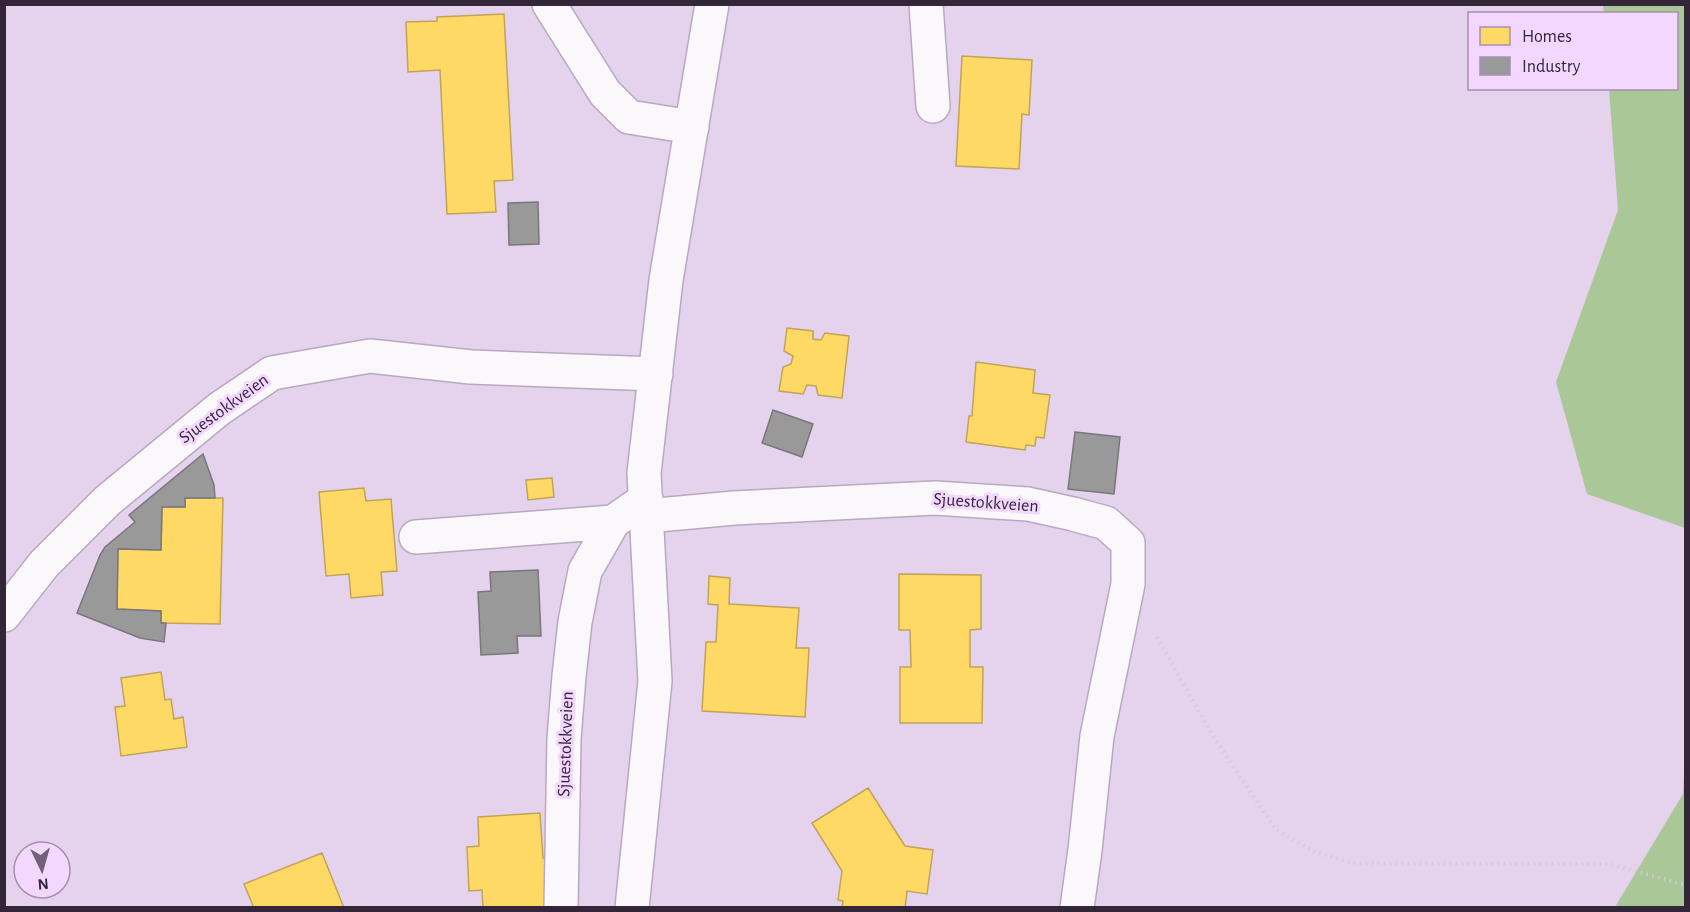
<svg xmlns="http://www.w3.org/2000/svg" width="1690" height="912" viewBox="0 0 1690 912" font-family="'Alegreya Sans',sans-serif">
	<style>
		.green { fill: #aac798 }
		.homes { fill: #ffd966; stroke: #c2a358; stroke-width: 1.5 }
		.industry { fill: #999; stroke: #7a767c; stroke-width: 1.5 }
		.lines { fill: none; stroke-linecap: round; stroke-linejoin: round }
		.minor-casing { stroke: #b7a9be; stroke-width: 36 }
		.path { stroke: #d2cdd4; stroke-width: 4; stroke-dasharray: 1.5 4.5; stroke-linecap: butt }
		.minor { stroke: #fbf8fc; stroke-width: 33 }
		.labels { text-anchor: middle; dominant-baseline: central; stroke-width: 6; stroke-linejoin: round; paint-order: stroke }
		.street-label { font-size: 18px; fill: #332639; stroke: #f3d7ff }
	</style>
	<rect width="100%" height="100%" fill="#e5d2ed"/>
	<path class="green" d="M 1603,5 L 1685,5 L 1685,528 L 1587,494 L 1556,382 L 1618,210 L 1609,89 L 1676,88 L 1676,14 L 1604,13 Z
		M 1685,755 L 1685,907 L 1615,907 L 1683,794 Z"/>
	<path class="homes" d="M 504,14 L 513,180 L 494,181 L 496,212 L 447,214 L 440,70 L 408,72 L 406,22 L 437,21 L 437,17 Z
		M 962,56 L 1032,60 L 1029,115 L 1022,114 L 1019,169 L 956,166 Z
		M 787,328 L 813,331 L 813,339 L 821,340 L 825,333 L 849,336 L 842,398 L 818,395 L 816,386 L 807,385 L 803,394 L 779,391 L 783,367 L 791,364 L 793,356 L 784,351 Z
		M 976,362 L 1035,370 L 1033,393 L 1050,395 L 1044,438 L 1036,437 L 1035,446 L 1026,445 L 1025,450 L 966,442 L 969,416 L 972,416 Z
		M 552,478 L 554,497 L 528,500 L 526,480 Z
		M 364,488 L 366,501 L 391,499 L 397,571 L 381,572 L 383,595 L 351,598 L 349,574 L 326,576 L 319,492 Z
		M 185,498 L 223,498 L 220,624 L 161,623 L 161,611 L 117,609 L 118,549 L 161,550 L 162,507 L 185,507 Z
		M 899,574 L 981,575 L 981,629 L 970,630 L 970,667 L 983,667 L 982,723 L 900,723 L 900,667 L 911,667 L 910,630 L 899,630 Z
		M 709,576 L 730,578 L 729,604 L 799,608 L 796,648 L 809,648 L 805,717 L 702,711 L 706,642 L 716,642 L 718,605 L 708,604 Z
		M 161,672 L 165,700 L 171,699 L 174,719 L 183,717 L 187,747 L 121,756 L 115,707 L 125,706 L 121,678 Z
		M 868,788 L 905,846 L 933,850 L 927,894 L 907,891 L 905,908 L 842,908 L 843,901 L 838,900 L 842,871 L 812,823 Z
		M 540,813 L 543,858 L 555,858 L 547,908 L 483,908 L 482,890 L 469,891 L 467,847 L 479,846 L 478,817 Z
		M 322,853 L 344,908 L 254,908 L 244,884 Z"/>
	<path class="industry" d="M 538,202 L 539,244 L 509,245 L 508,203 Z
		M 773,410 L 813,424 L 802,457 L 762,443 Z
		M 1075,432 L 1120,437 L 1114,494 L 1068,489 Z
		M 203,454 L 214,485 L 215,498 L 185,498 L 185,507 L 162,507 L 161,550 L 118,549 L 117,609 L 161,611 L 161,623 L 166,623 L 164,642 L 140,638 L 77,613 L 100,555 L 105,547 L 135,522 L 129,515 Z
		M 538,570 L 541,636 L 517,636 L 518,653 L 481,655 L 478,592 L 491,591 L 490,572 Z"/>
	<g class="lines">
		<g class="minor-casing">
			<path id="minor" d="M 549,4 L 605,93 L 629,117 L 692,127
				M 926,4 L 933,106
				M 647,516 L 734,508 L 935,498 L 1028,504 L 1073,514 L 1106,523 L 1128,543 L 1128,584 L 1097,736 L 1085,850 L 1077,908
				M 416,537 L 613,522
				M 4,615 L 44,564 L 107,501 L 219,409 L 272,373 L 370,356 L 471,367 L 656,374
				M 561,908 L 564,739 L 569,676 L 575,622 L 585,571 L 613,522 L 646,499
				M 632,908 L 655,681 L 644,473 L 666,280 L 712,4"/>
		</g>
		<path class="path" d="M 1157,637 L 1210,731 L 1275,829 L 1315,852 L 1353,863 L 1609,864 L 1686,885"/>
		<use href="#minor" class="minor"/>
	</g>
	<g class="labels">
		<g class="street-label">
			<text transform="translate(224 409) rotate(-36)">Sjuestokkveien</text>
			<text transform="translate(986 503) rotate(4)">Sjuestokkveien</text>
			<text transform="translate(566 744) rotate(-88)">Sjuestokkveien</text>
		</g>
	</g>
	<rect width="1690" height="912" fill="none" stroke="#332639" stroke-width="12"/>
	<rect x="1468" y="12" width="210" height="78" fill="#f3d7ff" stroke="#a690b0" stroke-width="1.5"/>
	<rect x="1480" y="27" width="30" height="18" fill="#ffd966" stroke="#a690b0" stroke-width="1.5"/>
	<text x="1522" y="42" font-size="18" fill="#332639">Homes</text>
	<rect x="1480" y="57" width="30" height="18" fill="#999999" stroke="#a690b0" stroke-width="1.5"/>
	<text x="1522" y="72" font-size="18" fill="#332639">Industry</text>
	<g transform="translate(42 870) rotate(175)"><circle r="28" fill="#f3d7ff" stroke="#a690b0" stroke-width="1.5"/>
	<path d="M0-4.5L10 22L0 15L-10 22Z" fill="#716278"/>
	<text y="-9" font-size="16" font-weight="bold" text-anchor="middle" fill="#332639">N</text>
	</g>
</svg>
